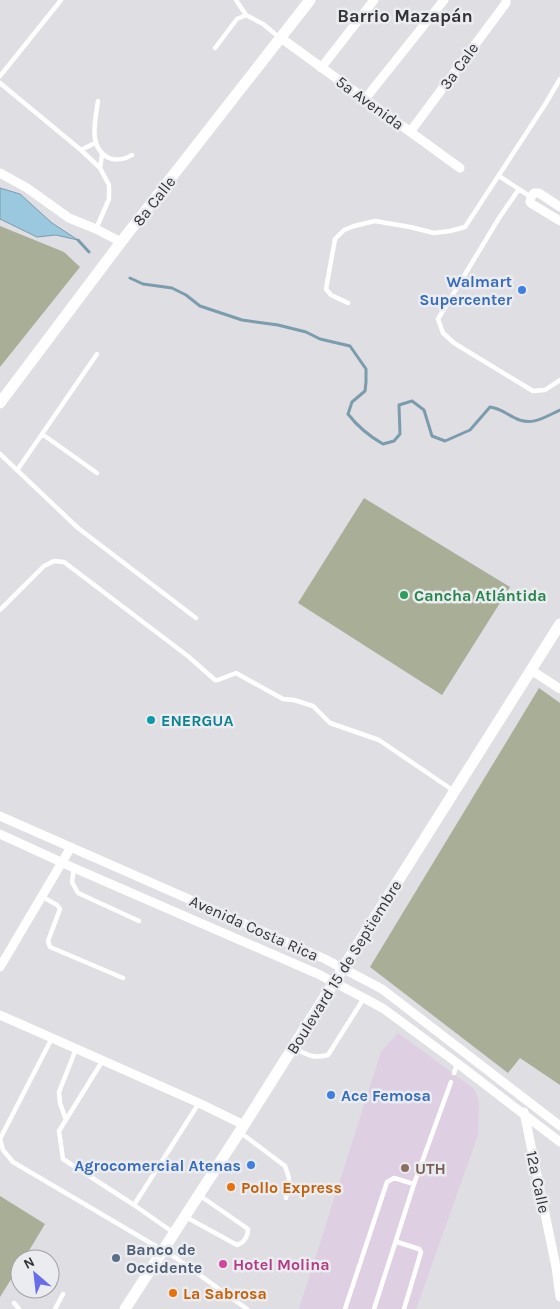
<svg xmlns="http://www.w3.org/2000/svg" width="560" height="1309" viewBox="0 0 560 1309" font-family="Karla,sans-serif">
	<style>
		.education { fill: #decfe2 }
		.green { fill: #a9af97 }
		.water { fill: #9ac8de; stroke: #7b9cac }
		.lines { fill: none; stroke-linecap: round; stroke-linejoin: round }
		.stream { stroke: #7b9cac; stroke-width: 3 }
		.service { stroke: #fff; stroke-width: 4.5 }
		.minor { stroke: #fff; stroke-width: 9 }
		.tertiary { stroke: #fff; stroke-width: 11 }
		.shop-dot { fill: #3f7fe0; stroke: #ebecf0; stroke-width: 2 }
		.leisure-dot { fill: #2e9e5b; stroke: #ebecf0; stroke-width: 2 }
		.culture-dot { fill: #0f9aa8; stroke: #ebecf0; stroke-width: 2 }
		.education-dot { fill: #8d6e63; stroke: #ebecf0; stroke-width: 2 }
		.food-dot { fill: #e8710a; stroke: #ebecf0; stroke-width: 2 }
		.service-dot { fill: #5c6f8a; stroke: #ebecf0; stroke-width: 2 }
		.hotel-dot { fill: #d1479c; stroke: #ebecf0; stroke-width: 2 }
		.labels { text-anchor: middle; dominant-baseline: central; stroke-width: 5; stroke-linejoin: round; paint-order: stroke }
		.street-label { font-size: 16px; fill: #343436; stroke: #ebecf0 }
		.shop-label { font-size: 16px; font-weight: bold; fill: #366cbe; stroke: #ebecf0; text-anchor: end }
		.leisure-label { font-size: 16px; font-weight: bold; fill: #27864d; stroke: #ebecf0; text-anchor: start }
		.culture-label { font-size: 16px; font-weight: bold; fill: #0d838f; stroke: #ebecf0; text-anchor: start }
		.education-label { font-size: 16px; font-weight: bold; fill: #785e54; stroke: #ebecf0; text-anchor: start }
		.food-label { font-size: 16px; font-weight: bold; fill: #c56008; stroke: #ebecf0; text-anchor: start }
		.service-label { font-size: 16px; font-weight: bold; fill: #4e5e75; stroke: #ebecf0; text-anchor: start }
		.hotel-label { font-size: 16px; font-weight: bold; fill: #b23c85; stroke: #ebecf0; text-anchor: start }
		.neighbourhood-label { font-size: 18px; font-weight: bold; fill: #343436; stroke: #ebecf0 }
	</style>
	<rect width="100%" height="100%" fill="#dedee3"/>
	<path class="education" d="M 398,1033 L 474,1089 L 479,1102 L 478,1135 L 416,1309 L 299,1309 L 381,1052 Z"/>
	<path class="green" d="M 0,226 L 64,252 L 80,267 L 0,367 Z
		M 364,498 L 510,587 L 442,695 L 298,603 Z
		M 539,688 L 560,703 L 560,1085 L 520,1058 L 508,1073 L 370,967 Z
		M 0,1196 L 45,1224 L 24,1259 L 20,1259 L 20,1265 L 0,1297 Z"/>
	<path class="water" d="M 0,188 L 20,194 L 52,223 L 78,240 L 56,235 L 37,237 L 0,219 Z"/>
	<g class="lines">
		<path class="stream" d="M 78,240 L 89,252
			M 130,278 L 143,284 L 172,288 L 186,295 L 200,306 L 242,320 L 278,325 L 306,332 L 320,339 L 350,346 L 366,369 L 366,382 L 365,391 L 352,402 L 348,414 C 358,427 369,436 383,444 L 394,441 L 400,434 L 399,405 L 412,401 L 424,410 L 432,436 L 445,441 L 470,430 L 490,407 C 500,408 506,414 515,418 C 531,427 545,417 560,410"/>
		<path class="service" d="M 236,0 L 246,15
			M 215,48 L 237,19 L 246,15 L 263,24 L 280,38
			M 0,76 L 61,0
			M 0,83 L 81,150 L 100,168 L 109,185 L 109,199 L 96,229
			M 98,101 C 95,121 88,148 109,158 C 116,161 126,159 132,155
			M 81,150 L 95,143
			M 100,168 L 102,155
			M 499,176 L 531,197
			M 519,189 L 499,218 L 438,319 L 443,333 L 454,343 L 533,391 L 545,390 L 560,380
			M 348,303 L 331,295 L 326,289 L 335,239 L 344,230 L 354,226 L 375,221 L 410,227 L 434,233 L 450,231 L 465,227 L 546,103 L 560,79
			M 42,434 L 97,473
			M 0,454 L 78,528 L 196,618
			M 18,469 L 97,354
			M 0,610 L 44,566 L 54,561 L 64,562 L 189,657 L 215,680 L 218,680 L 236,673 L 283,699 L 294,700 L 313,706 L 330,723 L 379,740 L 454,791
			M 74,868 L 72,882 L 78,893 L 139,921
			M 41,896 L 57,905 L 60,909 L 48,941 L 50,947 L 123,978
			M 52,1038 L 0,1139 L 3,1150 L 13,1162 L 176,1258 L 247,1309
			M 294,1048 C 308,1055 313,1059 328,1055 L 364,998
			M 103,1060 L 59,1131 L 63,1159 L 134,1205 L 174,1233
			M 454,1073 L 457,1064
			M 66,1120 L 60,1103 L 59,1092 L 76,1049
			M 241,1133 L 285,1166 L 289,1178 L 286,1198
			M 134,1205 L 199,1103
			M 186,1217 L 237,1245 C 244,1243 248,1236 248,1229 L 199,1195
			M 397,1242 L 419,1249 L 421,1252 L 404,1309
			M 14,1303 L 19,1309
			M 55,1309 L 63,1294
			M 345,1309 L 387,1182 L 394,1178 L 414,1184
			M 374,1309 L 414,1184 L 451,1082"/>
		<path class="minor" d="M 281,38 L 460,168
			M 321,68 L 374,0
			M 365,99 L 444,0
			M 410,132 L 506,3 L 506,0
			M 0,173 L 27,188 L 69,218 L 96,229 L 121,242
			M 560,207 L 539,193 L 534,193 L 531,197 L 530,202 L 532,204 L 560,221
			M 531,670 L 560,689
			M 0,816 L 325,959 L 382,989 L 560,1126
			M 0,834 L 74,868 L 318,974 L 364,998 L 384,1009 L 457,1063 L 560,1142
			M 0,967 L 71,847
			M 0,1015 L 199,1103 L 244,1125
			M 524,1112 L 556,1267 L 560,1297"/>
		<path class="tertiary" d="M 0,403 L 121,242 L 310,0
			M 125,1309 L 244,1125 L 560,624"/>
	</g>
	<g class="shop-dot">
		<circle cx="522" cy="290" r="5"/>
		<circle cx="331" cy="1095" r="5"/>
		<circle cx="251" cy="1165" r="5"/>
	</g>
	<circle class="leisure-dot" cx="404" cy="595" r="5"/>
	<circle class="culture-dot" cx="151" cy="720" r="5"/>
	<circle class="education-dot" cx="405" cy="1168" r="5"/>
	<g class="food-dot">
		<circle cx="231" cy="1187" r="5"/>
		<circle cx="173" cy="1293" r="5"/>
	</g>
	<circle class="service-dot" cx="116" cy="1258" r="5"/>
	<circle class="hotel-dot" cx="223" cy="1264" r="5"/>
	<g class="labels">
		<g class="street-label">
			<text transform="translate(459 66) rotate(-54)">3a Cale</text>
			<text transform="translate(370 103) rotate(36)">5a Avenida</text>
			<text transform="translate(154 201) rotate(-52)">8a Calle</text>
			<text transform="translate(254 928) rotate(24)">Avenida Costa Rica</text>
			<text transform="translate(344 967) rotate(-58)">Boulevard 15 de Septiembre</text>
			<text transform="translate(538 1182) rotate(78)">12a Calle</text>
		</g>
		<g class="shop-label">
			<text x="512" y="281">Walmart<tspan x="512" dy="18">Supercenter</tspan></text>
			<text x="341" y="1095" text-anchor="start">Ace Femosa</text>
			<text x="241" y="1165">Agrocomercial Atenas</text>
		</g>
		<g class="leisure-label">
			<text x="414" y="595">Cancha Atlántida</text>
		</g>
		<g class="culture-label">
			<text x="161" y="720">ENERGUA</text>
		</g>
		<g class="education-label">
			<text x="415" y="1168">UTH</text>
		</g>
		<g class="food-label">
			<text x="241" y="1187">Pollo Express</text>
			<text x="183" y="1293">La Sabrosa</text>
		</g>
		<g class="service-label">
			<text x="126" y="1249">Banco de<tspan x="126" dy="18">Occidente</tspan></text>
		</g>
		<g class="hotel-label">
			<text x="233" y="1264">Hotel Molina</text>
		</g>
		<g class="neighbourhood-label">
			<text x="405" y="16">Barrio Mazapán</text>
		</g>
	</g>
	<g transform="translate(35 1274) rotate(332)"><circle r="24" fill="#ebecf0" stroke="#a2a2a6"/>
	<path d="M0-4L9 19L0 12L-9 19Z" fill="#686ee8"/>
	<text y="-8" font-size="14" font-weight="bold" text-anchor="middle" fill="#343436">N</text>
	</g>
</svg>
